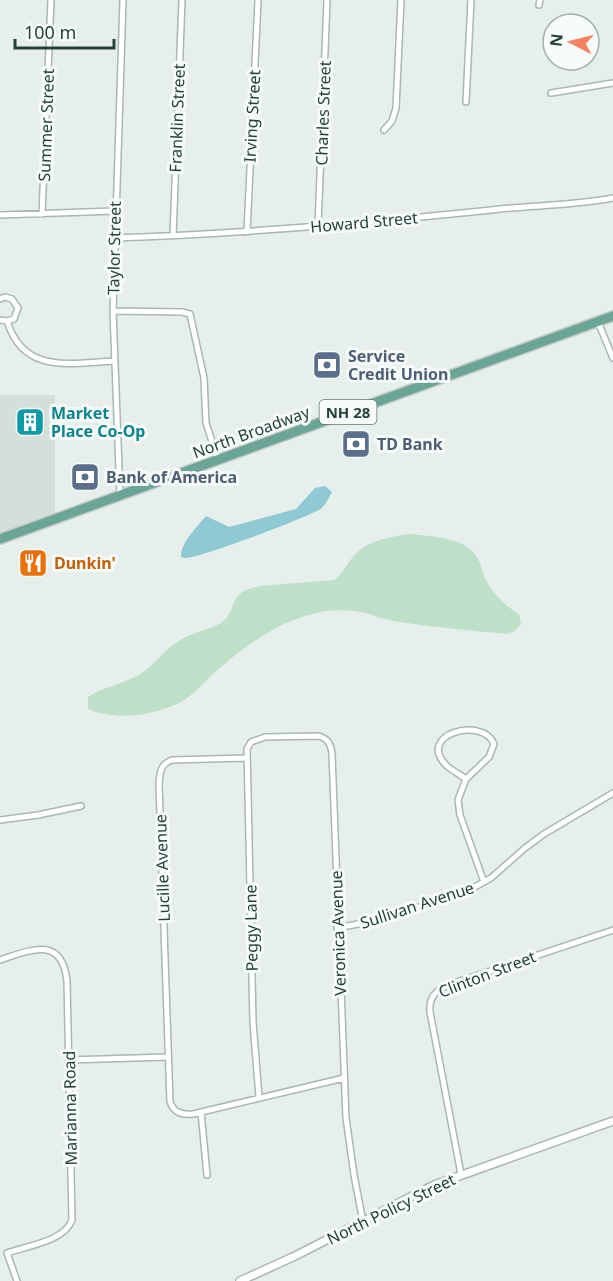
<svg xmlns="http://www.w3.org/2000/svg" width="613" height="1281" viewBox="0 0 613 1281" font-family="'Noto Sans',sans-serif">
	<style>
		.built { fill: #d4dfda }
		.green { fill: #bfe0c8 }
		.water { fill: #8ec9d4 }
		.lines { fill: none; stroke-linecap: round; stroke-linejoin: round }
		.minor-casing { stroke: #a8b8b2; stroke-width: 8 }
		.tertiary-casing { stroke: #a8b8b2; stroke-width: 10 }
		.primary-casing { stroke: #c2cac8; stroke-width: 12 }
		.minor { stroke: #fff; stroke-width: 5 }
		.tertiary { stroke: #fff; stroke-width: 7 }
		.primary { stroke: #6aa596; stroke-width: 9 }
		.labels { text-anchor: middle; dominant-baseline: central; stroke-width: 6; stroke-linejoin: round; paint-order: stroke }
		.shield { fill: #f7fbf9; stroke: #637a73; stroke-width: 1.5 }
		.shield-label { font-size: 15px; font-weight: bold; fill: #24423a }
		.street-label { font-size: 16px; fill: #24423a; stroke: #f7fbf9 }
		.service-label { font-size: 16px; font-weight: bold; fill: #4e5e75; stroke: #f7fbf9; text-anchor: start }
		.culture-label { font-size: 16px; font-weight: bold; fill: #0d838f; stroke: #f7fbf9; text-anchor: start }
		.food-label { font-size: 16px; font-weight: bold; fill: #c56008; stroke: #f7fbf9; text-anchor: start }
	</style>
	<rect width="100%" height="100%" fill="#e6efeb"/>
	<path class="built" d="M 0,395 L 55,395 L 55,518 L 0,539 Z"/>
	<path class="green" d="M 409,534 C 428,536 461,537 474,553 C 480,559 482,571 485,578 C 492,593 506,607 519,614 L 521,624 L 515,631 L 506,634 C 468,630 430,627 393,621 C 384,619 375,616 366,613 C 351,610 332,609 316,613 C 277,622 245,646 215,672 C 205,682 193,695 181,702 C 153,716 117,721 88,709 L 88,697 C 103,687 123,684 139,675 C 155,665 165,648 182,639 C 194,632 209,630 221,623 C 232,616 231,604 238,596 C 244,589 252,589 259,586 L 335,580 C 342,574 346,565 352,558 C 365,541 389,537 409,534 Z"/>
	<path class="water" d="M 325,486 L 332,492 C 329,497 326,504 322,508 C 312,516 197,559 185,558 C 184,558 182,557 181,557 C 181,542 197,527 206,516 L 229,527 L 296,509 L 315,488 Z"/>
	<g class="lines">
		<g class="minor-casing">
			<path id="minor" d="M 539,5 L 540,0
				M 551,93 L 613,83
				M 466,102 L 471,0
				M 384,130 L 392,121 L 396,108 L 401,0
				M 42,214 L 51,0
				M 0,215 L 115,211
				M 318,226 L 327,0
				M 247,232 L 258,0
				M 173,236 L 182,0
				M 114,238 C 240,234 366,223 491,210 C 532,205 573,206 613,198
				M 0,299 L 5,297 L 12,299 L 18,308 L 14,319 L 7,321 L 0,320
				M 113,311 L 182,312 L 190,314 L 204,378 L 206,423 L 218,460
				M 7,321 C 24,375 70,363 114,361
				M 598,322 L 613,358
				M 120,495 L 113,311 L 123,0
				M 246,758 L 172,760 C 160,764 160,773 159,784 L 170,1102 C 174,1113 182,1115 193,1114 L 344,1078
				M 466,779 C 459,774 451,770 446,765 C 416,734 483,716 494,744 L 489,757 L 466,779 L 458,800 L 460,815 L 484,882
				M 0,820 L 38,815 L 81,806
				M 337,928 L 384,919 L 471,889 L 491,878 L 525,848 L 544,834 L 613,793
				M 0,960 C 30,950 62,935 67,981 L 72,1220 C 65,1241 27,1246 7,1253 L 17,1281
				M 69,1060 L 167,1057
				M 259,1097 L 253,1022 L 247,749 L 251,742 L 265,737 L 319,736 C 328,739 331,744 332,754 L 346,1118 L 354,1175 L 363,1222
				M 201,1112 L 207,1175
				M 461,1174 L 430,1012 C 428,991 443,987 460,981 L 613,930"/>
		</g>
		<g class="tertiary-casing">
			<path id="tertiary" d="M 240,1281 L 295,1256 L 434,1185 L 613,1121"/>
		</g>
		<g class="primary-casing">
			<path id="primary" d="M 0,539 L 613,316"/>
		</g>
		<use href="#minor" class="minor"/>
		<use href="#tertiary" class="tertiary"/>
		<use href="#primary" class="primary"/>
	</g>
	<defs>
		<g id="bank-square" transform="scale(1.5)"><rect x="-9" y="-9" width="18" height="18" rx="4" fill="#5c6f8a" stroke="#f7fbf9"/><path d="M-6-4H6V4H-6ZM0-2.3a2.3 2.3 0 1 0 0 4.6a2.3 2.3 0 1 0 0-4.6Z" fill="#fff"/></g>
		<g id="building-square" transform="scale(1.5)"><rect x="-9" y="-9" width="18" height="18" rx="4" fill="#0f9aa8" stroke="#f7fbf9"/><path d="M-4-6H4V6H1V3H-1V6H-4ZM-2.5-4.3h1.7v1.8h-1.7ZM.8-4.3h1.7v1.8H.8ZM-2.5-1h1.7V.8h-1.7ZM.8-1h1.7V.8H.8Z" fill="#fff"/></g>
		<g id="restaurant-square" transform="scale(1.5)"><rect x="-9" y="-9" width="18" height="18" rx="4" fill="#e8710a" stroke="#f7fbf9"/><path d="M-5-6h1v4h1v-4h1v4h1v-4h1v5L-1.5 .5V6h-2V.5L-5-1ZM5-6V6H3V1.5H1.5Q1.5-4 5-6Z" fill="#fff"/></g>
	</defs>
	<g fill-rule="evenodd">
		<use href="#bank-square" x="327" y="365"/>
		<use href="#building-square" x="30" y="422"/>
		<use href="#bank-square" x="356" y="444"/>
		<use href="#bank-square" x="85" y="477"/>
		<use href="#restaurant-square" x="33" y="563"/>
	</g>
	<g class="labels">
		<rect class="shield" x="319.5" y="400" width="57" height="24" rx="4.5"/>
		<g class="shield-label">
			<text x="348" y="412">NH 28</text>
		</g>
		<g class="street-label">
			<text transform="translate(323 113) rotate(-88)">Charles Street</text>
			<text transform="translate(252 116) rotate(-87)">Irving Street</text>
			<text transform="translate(177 118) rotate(-88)">Franklin Street</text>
			<text transform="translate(46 125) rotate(-88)">Summer Street</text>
			<text transform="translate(364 222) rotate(-5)">Howard Street</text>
			<text transform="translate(114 248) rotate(-89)">Taylor Street</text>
			<text transform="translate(251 432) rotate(-20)">North Broadway</text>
			<text transform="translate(162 868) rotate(-92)">Lucille Avenue</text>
			<text transform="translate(417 905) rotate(-18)">Sullivan Avenue</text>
			<text transform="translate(251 928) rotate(-91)">Peggy Lane</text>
			<text transform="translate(338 933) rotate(-92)">Veronica Avenue</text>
			<text transform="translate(487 974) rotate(-21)">Clinton Street</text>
			<text transform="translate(70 1108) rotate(-91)">Marianna Road</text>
			<text transform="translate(391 1209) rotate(-26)">North Policy Street</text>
		</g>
		<g class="service-label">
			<text x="348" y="356">Service<tspan x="348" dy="18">Credit Union</tspan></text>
			<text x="377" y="444">TD Bank</text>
			<text x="106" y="477">Bank of America</text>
		</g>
		<g class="culture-label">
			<text x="51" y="413">Market<tspan x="51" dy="18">Place Co-Op</tspan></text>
		</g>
		<g class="food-label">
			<text x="54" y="563">Dunkin'</text>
		</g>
	</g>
	<g transform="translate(571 42) rotate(277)"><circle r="28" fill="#f7fbf9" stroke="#a3b1ad" stroke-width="1.5"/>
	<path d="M0-4.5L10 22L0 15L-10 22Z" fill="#f4845f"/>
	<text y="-9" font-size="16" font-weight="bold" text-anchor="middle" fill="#24423a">N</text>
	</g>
	<path d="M15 39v9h99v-9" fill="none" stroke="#24423a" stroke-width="3"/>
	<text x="24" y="39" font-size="18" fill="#24423a" stroke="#f7fbf9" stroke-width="4.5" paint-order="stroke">100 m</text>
</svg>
